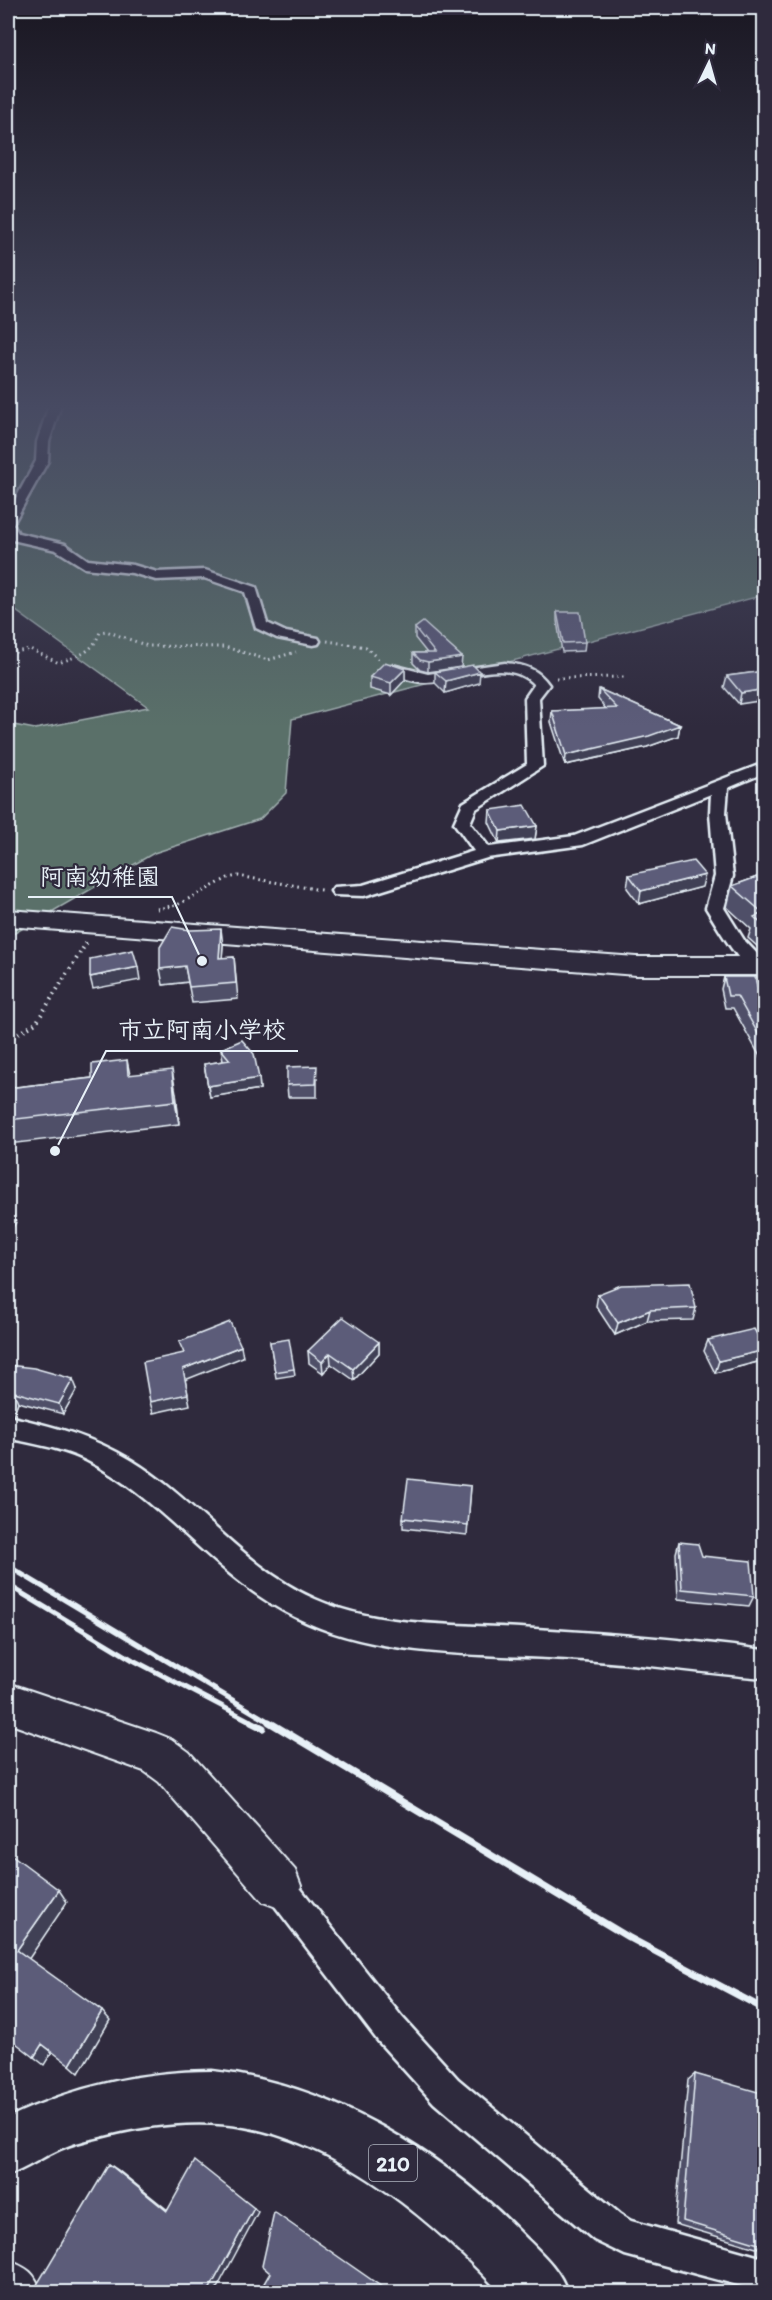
<svg xmlns="http://www.w3.org/2000/svg" width="772" height="2300" viewBox="0 0 772 2300" font-family="Itim,'Klee One',sans-serif">
	<style>
		.green { fill: #5a6f69; stroke: #a1b0b0; stroke-width: 1.5 }
		.lines { fill: none; stroke-linecap: round; stroke-linejoin: round }
		.street-casing { stroke: #e8f1f8; stroke-width: 5 }
		.secondary-casing { stroke: #e8f1f8; stroke-width: 4 }
		.highway-casing { stroke: #e8f1f8; stroke-width: 5 }
		.path-far2 { stroke: #e8f1f8; stroke-width: 2; stroke-dasharray: 1 3; stroke-linecap: butt }
		.path-far1 { stroke: #e8f1f8; stroke-width: 3; stroke-dasharray: 1.5 4; stroke-linecap: butt }
		.path { stroke: #e8f1f8; stroke-width: 4; stroke-dasharray: 1.5 4.5; stroke-linecap: butt }
		.street { fill: #2f2a3d; fill-rule: evenodd }
		.secondary { fill: #2f2a3d; fill-rule: evenodd }
		.highway { fill: #2f2a3d; fill-rule: evenodd }
		.rail-far1 { stroke: #e8f1f8; stroke-width: 5 }
		.rail { stroke: #e8f1f8; stroke-width: 7 }
		.wall { fill: #4f4f68; stroke: #e8f1f8; stroke-width: 1.5 }
		.shaded-wall { fill: #404055; stroke: #e8f1f8; stroke-width: 1.5 }
		.building { fill: #5c5c79; stroke: #e8f1f8; stroke-width: 1.5 }
		.labels { text-anchor: middle; dominant-baseline: central; stroke-width: 4.5; stroke-linejoin: round; paint-order: stroke }
		.shield { fill: #2f2a3d; stroke: #b0b5c0; stroke-width: 1.5 }
		.shield-label { font-size: 21px; font-weight: bold; fill: #e8f1f8 }
		.leader { fill: none; stroke: #e8f1f8; stroke-width: 2 }
		.callout-dot { fill: #e8f1f8; stroke: #2f2a3d; stroke-width: 2 }
		.callout-label { font-size: 24px; text-anchor: middle; font-weight: bold; fill: #e8f1f8; stroke: #2f2a3d; stroke-width: 4.5; stroke-linejoin: round; paint-order: stroke }
	</style>
	<rect width="100%" height="100%" fill="#2f2a3d"/>
	<filter id="ink" filterUnits="userSpaceOnUse"><feTurbulence type="fractalNoise" baseFrequency=".0167" numOctaves="2"/><feDisplacementMap in="SourceGraphic" scale="12" xChannelSelector="R" yChannelSelector="G"/><feConvolveMatrix kernelMatrix="1 2 1 2 8 2 1 2 1" color-interpolation-filters="sRGB"/></filter>
	<g filter="url(#ink)">
		<path class="green" d="M 8,405 L 764,405 L 764,595 L 292,719 L 286,793 L 260,819 L 154,853 L 8,937 L 8,724 L 35,729 L 148,707 L 8,605 Z"/>
		<g class="lines">
			<g class="street-casing">
				<path id="street" d="M 49,405 L 61,405 L 49,442 L 48,461 L 13,524 L 18,533 L 65,544 L 88,560 L 133,565 L 157,572 L 205,570 L 256,587 L 267,623 L 286,632 L 318,638 L 320,641 L 318,644 L 313,645 L 277,638 L 256,628 L 245,592 L 204,578 L 156,580 L 132,573 L 85,568 L 56,550 L 8,539 L 8,513 L 36,461 L 37,442 Z
					M 505,663 C 525,665 538,669 549,685 L 539,698 L 543,766 L 476,809 L 470,823 L 489,847 L 574,836 L 764,763 L 764,773 L 728,788 L 726,813 L 733,876 L 724,908 L 744,940 L 764,961 L 764,978 C 743,973 718,927 706,908 L 715,876 L 710,813 L 711,794 L 583,845 L 487,858 L 364,896 L 334,895 L 331,891 L 334,887 L 363,885 L 474,851 L 454,823 L 463,803 L 527,764 L 525,698 L 534,685 C 508,656 461,681 427,682 C 414,683 400,676 387,672 L 385,669 L 387,666 L 392,665 L 428,674 Z
					M 8,1416 C 52,1426 92,1436 131,1460 C 197,1500 243,1567 315,1599 C 377,1627 453,1624 520,1628 C 602,1633 683,1639 764,1650 L 764,1678 C 704,1673 645,1664 584,1660 C 491,1653 380,1660 295,1617 C 215,1578 165,1500 86,1460 C 62,1448 33,1444 8,1438 Z
					M 279,1871 L 290,1875 L 402,2017 L 458,2079 L 620,2214 L 631,2221 L 764,2258 L 764,2292 L 625,2255 L 594,2240 L 434,2103 L 378,2041 L 268,1897 L 264,1886 L 268,1875 Z"/>
			</g>
			<g class="secondary-casing">
				<path id="secondary" d="M 8,910 L 636,957 L 764,957 L 764,975 L 636,975 L 8,926 Z
					M 8,1683 L 156,1733 L 171,1739 L 189,1752 L 295,1870 L 301,1886 L 295,1902 L 279,1908 L 263,1902 L 159,1782 L 144,1771 L 8,1723 Z
					M 8,2260 C 28,2269 34,2271 41,2292 L 8,2292 Z"/>
			</g>
			<g class="highway-casing">
				<path id="highway" d="M 212,2071 C 329,2083 443,2152 524,2236 C 541,2253 560,2269 567,2292 L 500,2292 C 434,2222 342,2144 244,2127 C 198,2119 145,2125 100,2137 C 86,2140 73,2143 60,2149 C 42,2157 26,2169 8,2175 L 8,2118 C 73,2087 140,2071 212,2071 Z"/>
			</g>
			<path class="path-far2" d="M 755,427 L 754,441 L 764,457
				M 756,529 L 764,521"/>
			<path class="path-far1" d="M 327,641 L 366,647 L 379,660
				M 15,652 L 30,649 L 59,663 C 79,655 92,654 100,632 L 106,631 L 148,646 L 225,647 L 268,660 L 296,652
				M 556,678 L 626,677
				M 157,909 L 177,905 L 228,878 L 238,876 L 321,890"/>
			<path class="path" d="M 8,1040 L 36,1023 L 87,942"/>
			<use href="#street" class="street"/>
			<use href="#secondary" class="secondary"/>
			<use href="#highway" class="highway"/>
			<path class="rail-far1" d="M 8,1566 L 271,1723
				M 8,1585 L 133,1660 L 254,1723"/>
			<path class="rail" d="M 251,1722 L 263,1728
				M 269,1722 L 628,1937 L 764,2009"/>
		</g>
		<path class="wall" d="M 557,612 L 585,642 L 584,651 L 562,652 L 557,621 Z
			M 415,628 L 461,667 L 479,683 L 445,693 L 435,683 L 435,672 L 461,667 L 428,672 L 420,670 L 413,663 L 413,653 L 427,653 L 415,638 Z
			M 405,669 L 405,680 L 391,695 L 370,689 L 370,677 Z
			M 765,671 L 739,704 L 724,687 L 727,676 Z
			M 599,689 L 680,725 L 678,736 L 647,747 L 565,765 L 551,722 L 552,711 L 606,709 L 598,699 Z
			M 490,810 L 537,826 L 535,839 L 499,843 L 489,822 Z
			M 765,874 L 765,953 L 748,938 L 751,929 L 727,907 L 732,886 Z
			M 629,875 L 702,887 L 639,904 L 627,888 Z
			M 223,945 L 222,958 L 234,957 L 238,999 L 192,1003 L 188,982 L 163,985 Z
			M 724,977 L 765,1019 L 765,1061 L 763,1062 L 733,1008 L 725,1008 L 721,989 Z
			M 221,1049 L 259,1078 L 260,1089 L 210,1097 L 204,1064 L 223,1061 Z
			M 127,1060 L 130,1075 L 176,1093 L 179,1124 L 8,1144 L 8,1088 L 92,1078 Z
			M 317,1078 L 317,1097 L 288,1097 L 287,1085 Z
			M 598,1294 L 696,1308 L 693,1320 L 647,1321 L 615,1335 L 596,1306 Z
			M 708,1340 L 765,1348 L 765,1352 L 761,1361 L 715,1373 L 704,1351 Z
			M 270,1342 L 294,1369 L 295,1375 L 276,1378 Z
			M 379,1342 L 379,1353 L 354,1380 L 331,1364 L 323,1373 L 309,1363 L 308,1351 Z
			M 8,1365 L 77,1389 L 63,1414 L 18,1402 L 13,1415 L 8,1416 Z
			M 471,1486 L 467,1535 L 403,1528 L 403,1518 Z
			M 679,1542 L 702,1556 L 754,1596 L 749,1606 L 678,1599 L 676,1553 Z
			M 695,2074 L 765,2246 L 756,2248 L 675,2224 L 688,2080 Z"/>
		<path class="shaded-wall" d="M 462,657 L 461,667 L 428,672 L 428,662 Z
			M 405,669 L 405,680 L 391,695 L 391,683 Z
			M 480,672 L 479,683 L 445,693 L 446,681 Z
			M 765,689 L 765,700 L 739,704 L 741,693 Z
			M 680,725 L 678,736 L 647,747 L 565,765 L 566,755 Z
			M 537,826 L 535,839 L 499,843 L 500,831 Z
			M 705,875 L 702,887 L 639,904 L 641,891 Z
			M 221,929 L 223,945 L 221,974 L 219,958 Z
			M 185,966 L 188,982 L 163,985 L 160,969 Z
			M 138,967 L 140,980 L 93,989 L 90,977 Z
			M 172,1070 L 176,1093 L 179,1124 L 175,1101 Z
			M 259,1078 L 260,1089 L 210,1097 L 208,1086 Z
			M 8,1199 L 16,1222 L 8,1237 Z
			M 650,1310 L 647,1321 L 615,1335 L 618,1323 Z
			M 379,1342 L 379,1353 L 354,1380 L 353,1369 Z
			M 241,1346 L 243,1357 L 185,1380 L 190,1405 L 153,1413 L 150,1402 L 183,1369 Z
			M 765,1350 L 761,1361 L 715,1373 L 719,1361 Z
			M 330,1353 L 331,1364 L 323,1373 L 322,1362 Z
			M 73,1379 L 77,1389 L 63,1414 L 59,1404 Z
			M 14,1392 L 18,1402 L 13,1415 L 8,1416 L 8,1405 Z
			M 8,1443 L 10,1450 L 8,1456 Z
			M 59,1890 L 67,1902 L 28,1960 L 17,1950 Z
			M 102,2011 L 110,2020 L 79,2073 L 70,2065 Z
			M 42,2044 L 52,2052 L 44,2065 L 34,2057 Z
			M 109,2164 L 118,2170 L 174,2215 L 167,2211 Z
			M 254,2208 L 258,2212 L 215,2292 L 208,2292 Z"/>
		<path class="building" d="M 557,612 L 580,612 L 585,642 L 563,643 Z
			M 423,622 L 462,657 L 428,662 L 420,660 L 413,653 L 435,653 L 415,628 Z
			M 385,662 L 405,669 L 391,683 L 370,677 Z
			M 473,665 L 480,672 L 446,681 L 435,672 Z
			M 765,671 L 765,689 L 741,693 L 727,676 Z
			M 599,689 L 680,725 L 649,736 L 566,755 L 552,711 L 617,708 Z
			M 525,805 L 537,826 L 500,831 L 490,810 Z
			M 693,861 L 705,875 L 641,891 L 629,875 Z
			M 765,874 L 765,927 L 754,917 L 763,913 L 732,886 Z
			M 172,927 L 190,930 L 221,929 L 219,958 L 234,957 L 236,983 L 189,987 L 185,966 L 160,969 L 160,947 Z
			M 133,950 L 138,967 L 90,977 L 90,959 Z
			M 724,977 L 755,977 L 765,1019 L 765,1046 L 737,996 L 728,996 Z
			M 242,1040 L 254,1054 L 259,1078 L 208,1086 L 204,1064 L 230,1060 L 221,1049 Z
			M 127,1060 L 128,1075 L 172,1070 L 175,1101 L 8,1120 L 8,1088 L 92,1078 L 92,1064 Z
			M 317,1066 L 316,1084 L 287,1085 L 287,1067 Z
			M 690,1283 L 696,1308 L 650,1310 L 618,1323 L 598,1294 L 621,1285 Z
			M 343,1317 L 379,1342 L 353,1369 L 330,1353 L 322,1362 L 308,1351 Z
			M 230,1322 L 241,1346 L 183,1369 L 188,1394 L 150,1402 L 143,1362 L 184,1353 L 179,1342 Z
			M 754,1329 L 765,1348 L 765,1350 L 719,1361 L 708,1340 Z
			M 289,1339 L 294,1369 L 275,1372 L 270,1342 Z
			M 8,1365 L 34,1368 L 73,1379 L 59,1404 L 14,1392 L 9,1405 L 8,1405 Z
			M 408,1479 L 471,1486 L 468,1525 L 403,1518 Z
			M 679,1542 L 698,1544 L 702,1556 L 751,1561 L 754,1596 L 682,1589 Z
			M 8,1852 L 59,1890 L 17,1950 L 102,2011 L 70,2065 L 42,2044 L 34,2057 L 8,2037 Z
			M 695,2074 L 765,2094 L 765,2246 L 683,2221 Z
			M 195,2161 L 254,2208 L 208,2292 L 41,2292 L 35,2288 L 109,2164 L 167,2211 Z
			M 274,2212 L 389,2292 L 259,2292 L 270,2273 L 262,2266 Z"/>
	</g>
	<linearGradient id="sky" x2="0" y2="1"><stop stop-color="#1a1722"/><stop offset="0.56" stop-color="#474a62"/><stop offset="1" stop-color="#474a62" stop-opacity="0"/></linearGradient>
	<rect width="772" height="727" fill="url(#sky)"/>
	<g class="labels">
		<rect class="shield" x="369" y="2145" width="48" height="36" rx="4.5"/>
		<g class="shield-label">
			<text x="393" y="2163">210</text>
		</g>
	</g>
	<path class="leader" d="M202 961L172 897H28M55 1151L106 1051H298"/>
	<g class="callout-dot">
		<circle cx="202" cy="961" r="6"/>
		<circle cx="55" cy="1151" r="6"/>
	</g>
	<g class="callout-label">
		<text x="100" y="885">阿南幼稚園</text>
		<text x="202" y="1038">市立阿南小学校</text>
	</g>
	<rect width="772" height="2300" fill="none" stroke="#2f2a3d" stroke-width="30"/>
	<rect x="15" y="15" width="742" height="2270" fill="none" stroke="#e8f1f8" stroke-width="2" filter="url(#ink)"/>
	<g transform="translate(709 63) rotate(5)" stroke="#2f2a3d" stroke-width="4.5" paint-order="stroke">
	<path d="M0-4.5L10 22L0 15L-10 22Z" fill="#e8f1f8"/>
	<text y="-9" font-size="16" font-weight="bold" text-anchor="middle" fill="#e8f1f8">N</text>
	</g>
</svg>
